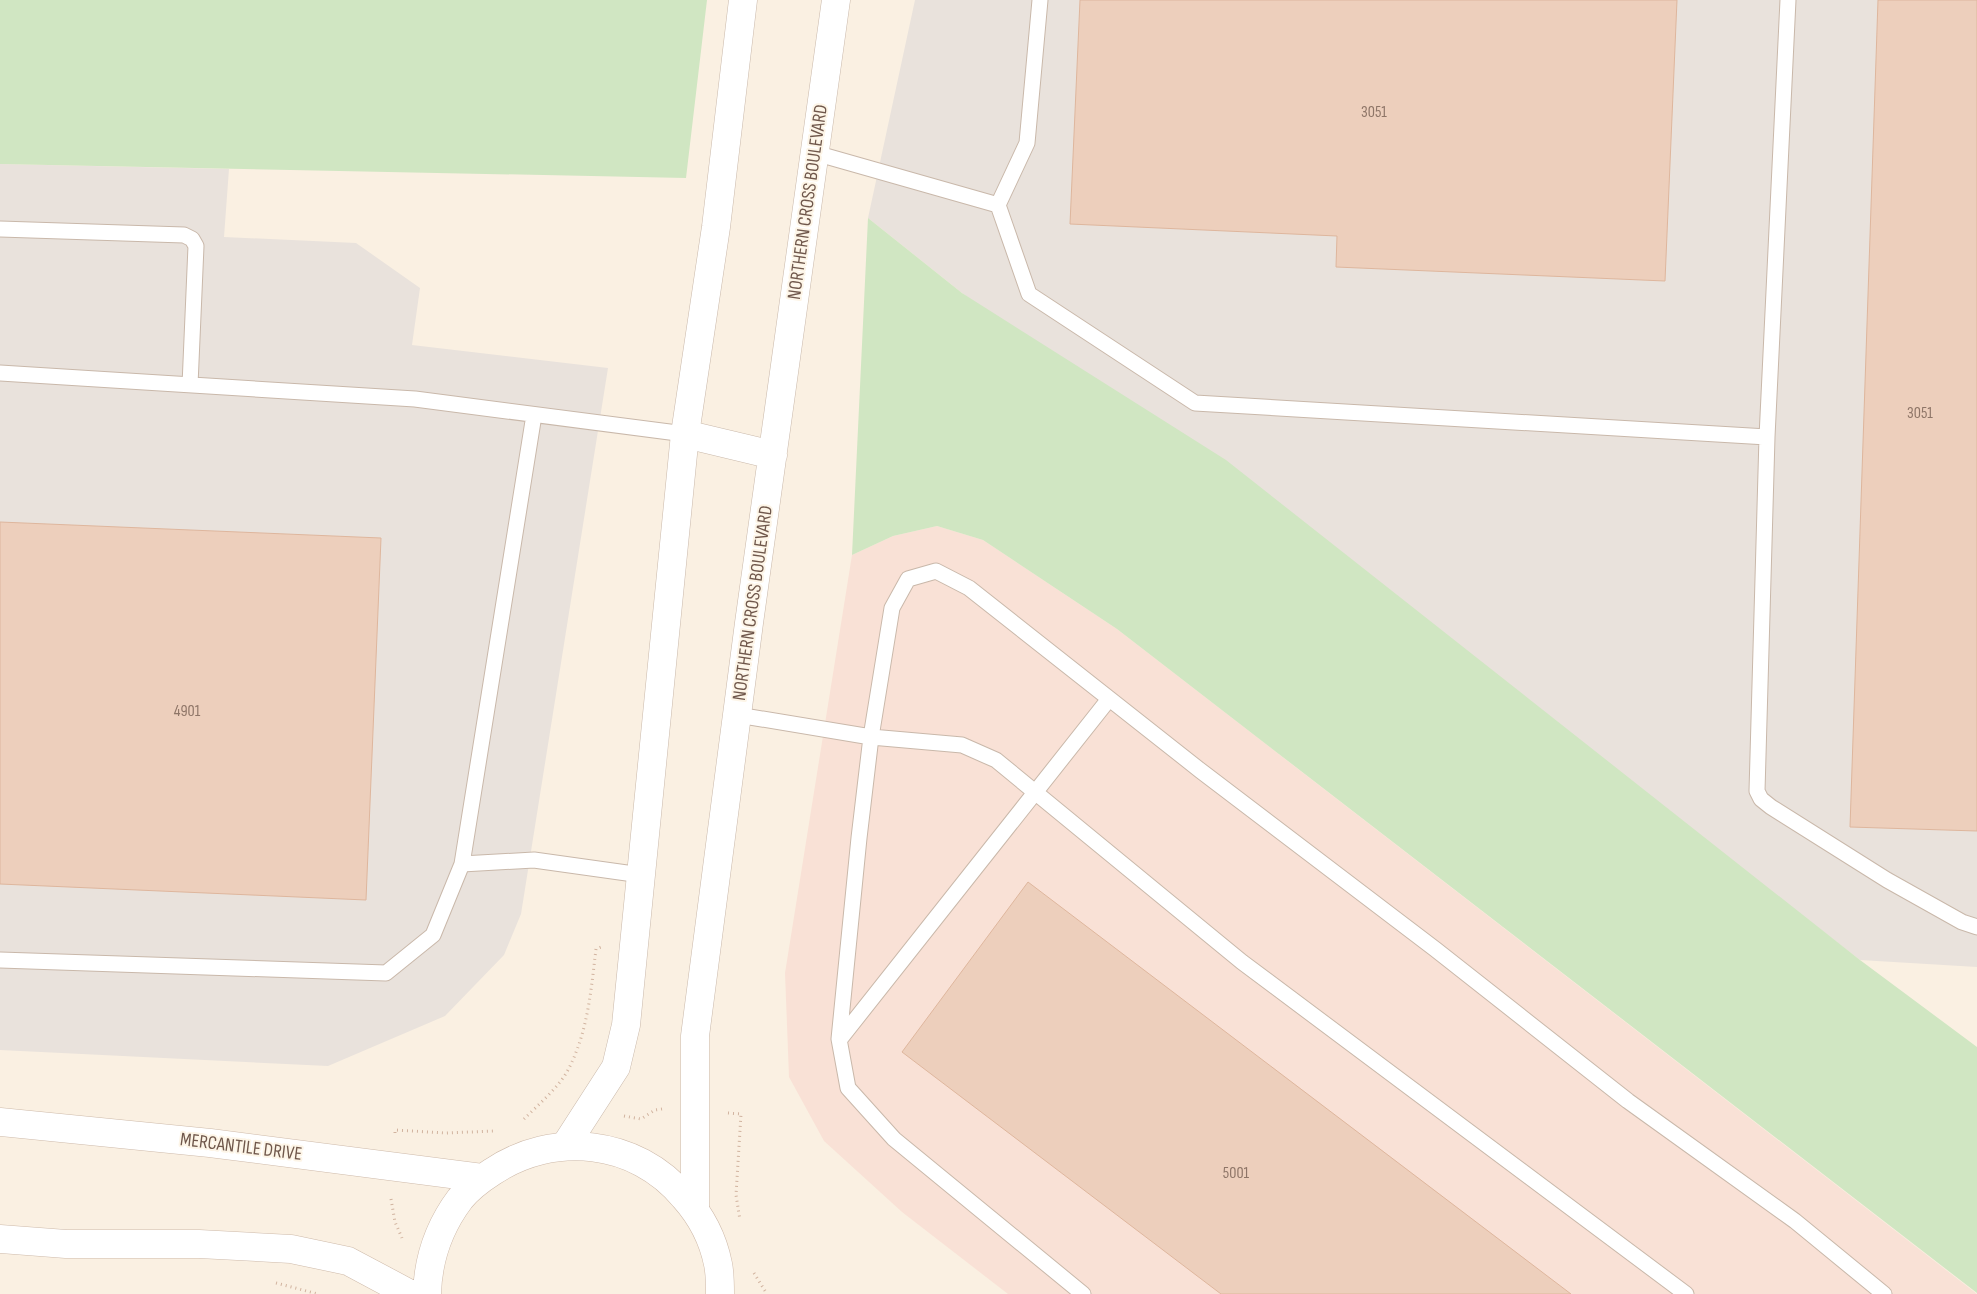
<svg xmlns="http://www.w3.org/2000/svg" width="1977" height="1294" viewBox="0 0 1977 1294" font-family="'Sofia Sans Condensed',sans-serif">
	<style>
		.commercial { fill: #f9e1d6 }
		.industrial { fill: #e9e2dc }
		.green { fill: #d0e6c2 }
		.building { fill: #edcfbc; stroke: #deb69d }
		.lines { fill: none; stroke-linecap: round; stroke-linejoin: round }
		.service-casing { stroke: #c9b8aa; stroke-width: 17 }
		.tertiary-casing { stroke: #c9b8aa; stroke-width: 29 }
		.secondary-casing { stroke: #cebaaa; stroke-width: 29 }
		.path { stroke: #d1b39f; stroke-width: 3; stroke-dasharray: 1 4; stroke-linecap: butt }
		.service { stroke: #fff; stroke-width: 15 }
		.tertiary { stroke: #fff; stroke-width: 28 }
		.secondary { stroke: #fff; stroke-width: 28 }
		.labels { text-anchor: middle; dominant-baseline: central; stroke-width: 4; stroke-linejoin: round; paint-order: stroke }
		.number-label { font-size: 16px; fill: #8e7567 }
		.street-label { font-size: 19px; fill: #6f574b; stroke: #fdf5e7 }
	</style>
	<rect width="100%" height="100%" fill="#faf0e2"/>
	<path class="commercial" d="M 937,526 L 983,540 L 1117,629 L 1977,1294 L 1008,1294 L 902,1212 L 824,1141 L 789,1077 L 785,973 L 852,555 L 893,536 Z"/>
	<path class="industrial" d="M 915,0 L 1977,0 L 1977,967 L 1860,960 L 1654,801 L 962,293 L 868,218 Z
		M 0,164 L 229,169 L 224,237 L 356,243 L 420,288 L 412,345 L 608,368 L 521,914 L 504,955 L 445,1016 L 328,1066 L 0,1050 Z"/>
	<path class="green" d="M 0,0 L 707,0 L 686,178 L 0,164 Z
		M 868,218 L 962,293 L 1226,460 L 1860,960 L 1977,1047 L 1977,1293 L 1117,629 L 983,540 L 937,526 L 893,536 L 852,555 Z"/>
	<path class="building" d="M 1080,0 L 1677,0 L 1665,281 L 1336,267 L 1337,236 L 1070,224 Z
		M 1878,0 L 1977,0 L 1977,831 L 1850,827 Z
		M 0,522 L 381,538 L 366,900 L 0,884 Z
		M 1028,882 L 1571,1294 L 1221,1294 L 902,1052 Z"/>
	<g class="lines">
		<g class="service-casing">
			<path id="service" d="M 815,153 L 998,205 L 1029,294 L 1195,403 L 1767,437 L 1757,791 L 1761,799 L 1771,807 L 1887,880 L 1962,922 L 1977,927
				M 998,205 L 1027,143 L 1040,0
				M 0,229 L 184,235 L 192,239 L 196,246 L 190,385
				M 0,373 L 415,399 L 685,434
				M 1767,437 L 1788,0
				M 738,715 L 871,737 L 859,838 L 839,1039 L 848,1088 L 894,1139 L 1083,1294
				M 462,864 L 534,860 L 641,875
				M 0,960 L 386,973 L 433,935 L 462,864 L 534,415
				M 840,1039 L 1109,699
				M 1686,1294 L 1242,962 L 996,760 L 962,745 L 871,737 L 892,608 L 908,579 L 936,571 L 969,588 L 1201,771 L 1435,949 L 1628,1101 L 1795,1221 L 1884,1294"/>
		</g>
		<g class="tertiary-casing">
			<path id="tertiary" d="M 685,434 L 773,455
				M 565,1146 L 616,1067 L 626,1025 L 685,434 L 716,227 L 743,0
				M 695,1209 L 695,1036 L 749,623 L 836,0"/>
		</g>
		<g class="secondary-casing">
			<path id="secondary" d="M 0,1122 L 210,1143 L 482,1178
				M 0,1239 L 66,1244 L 199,1244 L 291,1249 L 348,1261 L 410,1294
				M 427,1294 C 428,1259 439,1227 460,1199 C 469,1188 481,1179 492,1172 C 553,1131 636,1139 684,1197 C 701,1216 713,1239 718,1264 C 720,1273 720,1284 720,1294"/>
		</g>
		<path class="path" d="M 728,1113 L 741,1114 L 736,1195 L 740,1220
			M 624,1116 L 641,1119 L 655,1110 L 662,1109
			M 524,1119 C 538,1105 559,1087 568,1070 C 588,1032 591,990 596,949 L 601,947
			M 395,1133 L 395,1130 L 445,1133 L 495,1131
			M 391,1199 L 395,1222 L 402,1238
			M 754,1273 L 767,1294
			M 276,1283 L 318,1294"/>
		<use href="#service" class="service"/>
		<use href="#tertiary" class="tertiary"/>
		<use href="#secondary" class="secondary"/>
	</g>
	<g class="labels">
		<g class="number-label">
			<text x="1374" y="112">3051</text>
			<text x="1920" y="413">3051</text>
			<text x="187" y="711">4901</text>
			<text x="1236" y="1173">5001</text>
		</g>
		<g class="street-label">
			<text transform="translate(808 202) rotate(-82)">NORTHERN CROSS BOULEVARD</text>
			<text transform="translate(753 603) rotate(-82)">NORTHERN CROSS BOULEVARD</text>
			<text transform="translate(241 1147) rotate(7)">MERCANTILE DRIVE</text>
		</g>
	</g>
</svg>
